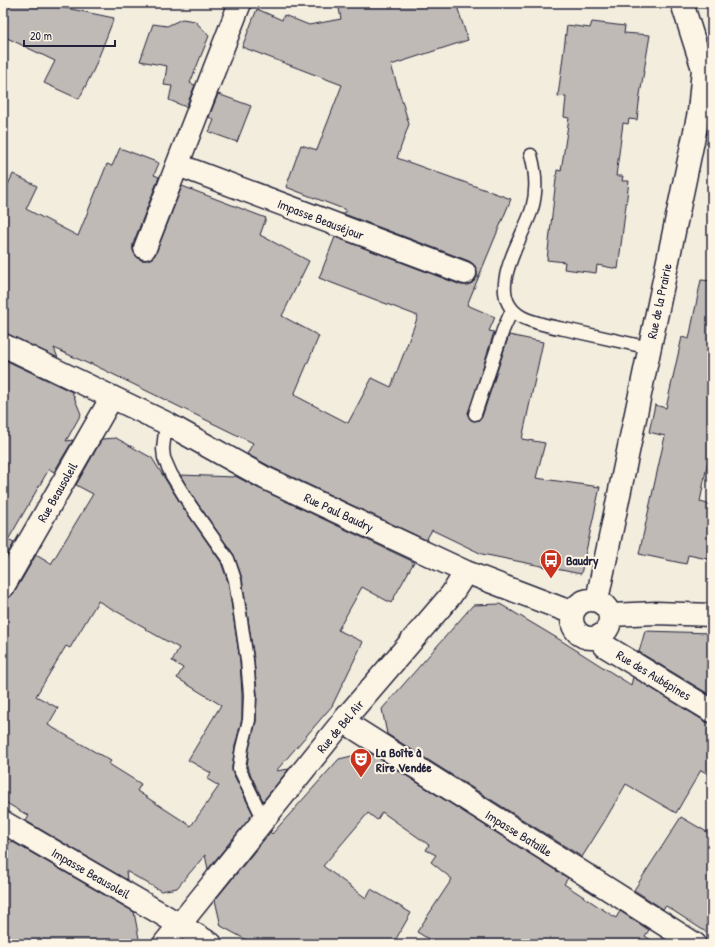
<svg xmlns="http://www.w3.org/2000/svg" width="715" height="947" viewBox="0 0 715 947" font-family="'Patrick Hand',sans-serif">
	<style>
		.building { fill: #bfbab6; stroke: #22223b; fill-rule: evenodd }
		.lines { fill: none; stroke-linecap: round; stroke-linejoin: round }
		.service-casing { stroke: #22223b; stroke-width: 15 }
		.minor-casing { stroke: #22223b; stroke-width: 25 }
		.service { stroke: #fcf5e5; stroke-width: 12 }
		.minor { stroke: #fcf5e5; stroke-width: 22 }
		.labels { text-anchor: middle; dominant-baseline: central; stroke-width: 4; stroke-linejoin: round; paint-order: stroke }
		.street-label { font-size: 13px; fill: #22223b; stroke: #fcf5e5 }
		.poi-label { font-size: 13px; font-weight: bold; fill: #22223b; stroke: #fcf5e5; text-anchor: start }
	</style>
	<rect width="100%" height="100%" fill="#f3edde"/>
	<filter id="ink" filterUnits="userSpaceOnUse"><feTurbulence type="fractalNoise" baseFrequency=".025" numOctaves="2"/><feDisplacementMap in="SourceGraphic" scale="8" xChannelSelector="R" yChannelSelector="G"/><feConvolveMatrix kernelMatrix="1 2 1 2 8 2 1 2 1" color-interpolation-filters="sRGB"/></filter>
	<g filter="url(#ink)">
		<path class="building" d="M 8,3 L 42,3 L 114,18 L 94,69 L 79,99 L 44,83 L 55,61 L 3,36 L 3,12 Z
			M 338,3 L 456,3 L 468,40 L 391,65 L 409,124 L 397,158 L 511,199 L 467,305 L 495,317 L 489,331 L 494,332 L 468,415 L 470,419 L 473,421 L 480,420 L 482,417 L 509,335 L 543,342 L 522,439 L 545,443 L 536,478 L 600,487 L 581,574 L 482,554 L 432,530 L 426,540 L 271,467 L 247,454 L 253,443 L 90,363 L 91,365 L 54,348 L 58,358 L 8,334 L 3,333 L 3,195 L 13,174 L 37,186 L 26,209 L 78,236 L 107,164 L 112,166 L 120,148 L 159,163 L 154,175 L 159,177 L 133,244 L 133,250 L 136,256 L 141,260 L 147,260 L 152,258 L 156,253 L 182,186 L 266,218 L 260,235 L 309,261 L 282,316 L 319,336 L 294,395 L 348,423 L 372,378 L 391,387 L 418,316 L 319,278 L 335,237 L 461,285 L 467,285 L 473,282 L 477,277 L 477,271 L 474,265 L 469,261 L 344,214 L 346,210 L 286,187 L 301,145 L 317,150 L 342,85 L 242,47 L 257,9 L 282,20 L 284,15 L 309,25 L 341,19 Z
			M 182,19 L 195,21 L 209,36 L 190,83 L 195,85 L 186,107 L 169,100 L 172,86 L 164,85 L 167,66 L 140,61 L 153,24 L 167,26 Z
			M 592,22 L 625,26 L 624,33 L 650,35 L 640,95 L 637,120 L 629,119 L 628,124 L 623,123 L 616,176 L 623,176 L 622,181 L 629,181 L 618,269 L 597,265 L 596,273 L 564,269 L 565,262 L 547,260 L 557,170 L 561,171 L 569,118 L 564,117 L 566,97 L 558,96 L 567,25 L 590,28 Z
			M 218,94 L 251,106 L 237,142 L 209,132 L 214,120 L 209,117 Z
			M 701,280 L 712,281 L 712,439 L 700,502 L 712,505 L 712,560 L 688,555 L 686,564 L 639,554 L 665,436 L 649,432 L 655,405 L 666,408 L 682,337 L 689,339 Z
			M 3,359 L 72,392 L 81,414 L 66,441 L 73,440 L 54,472 L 49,469 L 8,540 L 14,543 L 3,562 Z
			M 116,438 L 152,458 L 184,509 L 221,562 L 228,582 L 240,661 L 242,695 L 242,719 L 235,746 L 232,767 L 232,771 L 253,814 L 208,869 L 205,855 L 177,888 L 161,891 L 126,871 L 127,880 L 26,821 L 29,816 L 3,801 L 3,599 L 9,598 L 14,593 L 36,555 L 51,564 L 93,494 L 76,485 L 102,439 ZM 98,601 L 146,628 L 145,629 L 179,648 L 172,661 L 183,668 L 177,678 L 221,705 L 188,760 L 211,773 L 207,779 L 219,786 L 191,826 L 137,791 L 141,784 L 109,764 L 111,761 L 48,725 L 58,708 L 36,696 L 66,646 L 70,648 Z
			M 180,475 L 234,477 L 235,476 L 260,489 L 414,562 L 391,603 L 362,587 L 338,630 L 363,642 L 332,706 L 276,771 L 289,769 L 263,801 L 247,767 L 249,749 L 256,722 L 257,694 L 254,659 L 242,578 L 234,555 L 196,501 Z
			M 500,604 L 557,638 L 631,685 L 633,677 L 706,722 L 712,723 L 712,776 L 701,770 L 676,813 L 626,784 L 604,822 L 582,857 L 387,734 L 382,709 L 473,605 Z
			M 645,631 L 712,633 L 712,696 L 639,652 Z
			M 369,752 L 568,878 L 564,884 L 616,918 L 620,911 L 649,930 L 645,936 L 657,944 L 437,944 L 417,932 L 452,879 L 431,862 L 436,855 L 426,850 L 429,845 L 382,812 L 377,820 L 368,813 L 323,866 L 366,898 L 371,889 L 411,913 L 393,944 L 254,944 L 221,926 L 215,900 L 272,830 L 270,832 L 272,834 L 339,759 Z
			M 681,817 L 712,835 L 712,936 L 666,906 L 663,909 L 634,890 Z
			M 11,841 L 134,912 L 140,944 L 3,944 L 3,853 Z"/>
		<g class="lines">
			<g class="service-casing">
				<path id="service" d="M 531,155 C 536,173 537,192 532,209 C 523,239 482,295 522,317 C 536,324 554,327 569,330 C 596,336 623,342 650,348
					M 475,414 L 503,330 L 512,310
					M 166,423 L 163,449 L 164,458 L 171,474 L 190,505 L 228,559 L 235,580 L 247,660 L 250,695 L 249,720 L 242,748 L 239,768 L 259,810 L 267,815"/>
			</g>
			<g class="minor-casing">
				<path id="minor" d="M 178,165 L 465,273
					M 145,248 L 240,3
					M 3,345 L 166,423 L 265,478 L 466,572 L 573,613
					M 3,587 L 112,397
					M572 619a19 19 0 1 1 38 0a19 19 0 1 1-38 0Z
					M 597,600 L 699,112 L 703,69 L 682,3
					M 610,615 L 656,613 L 712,615
					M 598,637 L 605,646 L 712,711
					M 343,721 L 695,944
					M 3,822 L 160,913 L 211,944
					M 164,944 L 343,721 L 451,595 L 466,572"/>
			</g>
			<use href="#service" class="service"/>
			<use href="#minor" class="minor"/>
		</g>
	</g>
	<defs>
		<g id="bus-pin" transform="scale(1.15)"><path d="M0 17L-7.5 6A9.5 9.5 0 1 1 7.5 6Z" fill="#c8321e" stroke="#fcf5e5"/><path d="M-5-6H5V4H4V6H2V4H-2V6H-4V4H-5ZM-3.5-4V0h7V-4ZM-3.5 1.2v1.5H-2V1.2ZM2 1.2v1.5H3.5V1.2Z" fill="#fff"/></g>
		<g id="theatre-pin" transform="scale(1.15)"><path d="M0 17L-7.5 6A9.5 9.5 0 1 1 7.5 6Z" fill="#c8321e" stroke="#fcf5e5"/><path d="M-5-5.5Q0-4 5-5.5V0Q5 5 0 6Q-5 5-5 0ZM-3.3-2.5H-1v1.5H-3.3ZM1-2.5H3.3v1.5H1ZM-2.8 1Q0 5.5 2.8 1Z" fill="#fff"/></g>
	</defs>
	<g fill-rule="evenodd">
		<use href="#bus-pin" x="551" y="560"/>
		<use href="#theatre-pin" x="361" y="759"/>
	</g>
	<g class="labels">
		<g class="street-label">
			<text transform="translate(321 219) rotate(21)">Impasse Beauséjour</text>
			<text transform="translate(659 301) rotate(-78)">Rue de la Prairie</text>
			<text transform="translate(57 492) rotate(-60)">Rue Beausoleil</text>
			<text transform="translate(339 512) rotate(25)">Rue Paul Baudry</text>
			<text transform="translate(654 675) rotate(31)">Rue des Aubépines</text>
			<text transform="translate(340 726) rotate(-50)">Rue de Bel Air</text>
			<text transform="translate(519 833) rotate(32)">Impasse Bataille</text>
			<text transform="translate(91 873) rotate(30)">Impasse Beausoleil</text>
		</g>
		<g class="poi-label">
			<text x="566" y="560">Baudry</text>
			<text x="376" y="752">La Boîte à<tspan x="376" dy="15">Rire Vendée</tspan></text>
		</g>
	</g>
	<rect width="715" height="947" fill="none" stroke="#fcf5e5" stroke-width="16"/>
	<rect x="8" y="8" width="699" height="931" fill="none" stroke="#22223b" stroke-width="1.5" filter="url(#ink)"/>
	<path d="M24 40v6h91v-6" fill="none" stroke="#22223b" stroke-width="2"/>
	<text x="30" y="40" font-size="12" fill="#22223b" stroke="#fcf5e5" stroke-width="3" paint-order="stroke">20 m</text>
</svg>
